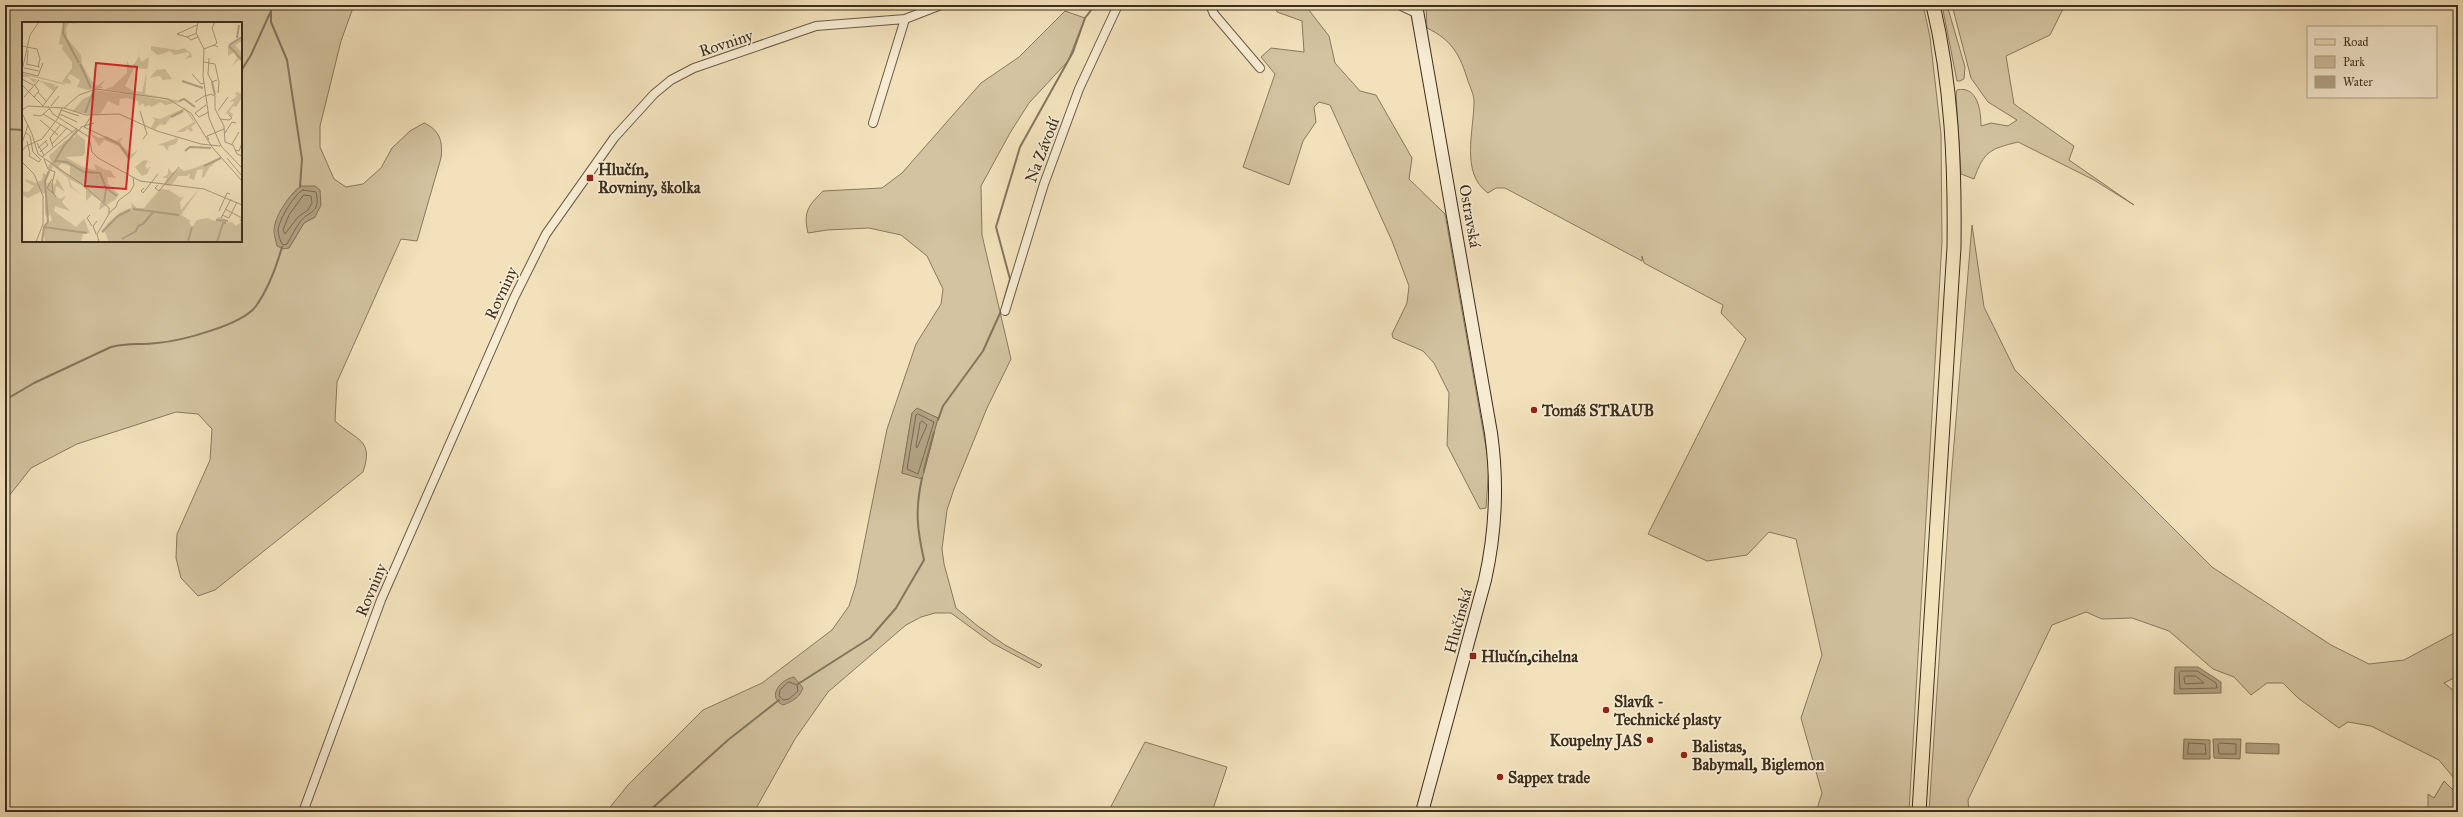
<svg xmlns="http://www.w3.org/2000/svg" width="2463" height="817" viewBox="0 0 2463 817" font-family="'IM FELL Great Primer',serif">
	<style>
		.green { fill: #d3c3a0; stroke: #88795f; fill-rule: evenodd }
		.water { fill: #b4a486; stroke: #84755c }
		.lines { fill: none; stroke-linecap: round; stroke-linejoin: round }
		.shore { stroke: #786a52; stroke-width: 1 }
		.stream { stroke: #84755c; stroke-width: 2 }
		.street-casing { stroke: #6a5c45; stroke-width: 10 }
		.secondary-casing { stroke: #3d2f1e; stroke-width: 14 }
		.primary-casing { stroke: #3d2f1e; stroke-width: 15 }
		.street { stroke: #f7ecd3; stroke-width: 8 }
		.secondary { stroke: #f7ecd3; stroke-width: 12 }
		.primary { stroke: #f2e1bb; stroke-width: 13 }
		.poi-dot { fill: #8f2418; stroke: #f7ecd3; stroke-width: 1.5 }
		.labels { text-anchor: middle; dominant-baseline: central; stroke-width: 3.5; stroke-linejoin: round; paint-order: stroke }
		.street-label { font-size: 16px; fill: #3d2f1e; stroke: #f7ecd3 }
		.poi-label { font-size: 16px; font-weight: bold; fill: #3d2f1e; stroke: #f7ecd3; text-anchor: start }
		.inset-river { fill: none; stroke: #b4a486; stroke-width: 2 }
		.inset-road { fill: none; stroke: #aa9a7c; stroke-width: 1 }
		.view { fill: #d62828; fill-opacity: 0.15; stroke: #d62828; stroke-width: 2 }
		.inset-edge { fill: none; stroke: #3d2f1e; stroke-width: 2 }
	</style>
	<rect width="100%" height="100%" fill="#f2e1bb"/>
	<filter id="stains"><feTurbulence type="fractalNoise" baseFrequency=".005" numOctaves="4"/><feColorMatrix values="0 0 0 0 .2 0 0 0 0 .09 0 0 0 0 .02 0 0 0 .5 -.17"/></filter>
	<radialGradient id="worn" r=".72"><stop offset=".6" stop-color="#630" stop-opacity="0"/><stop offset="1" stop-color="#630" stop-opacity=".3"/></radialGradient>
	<path class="green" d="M 5,5 L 354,5 L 341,41 L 320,126 L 320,147 L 334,179 L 346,187 L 363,184 L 381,168 L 392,148 L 410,131 L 424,123 C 440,130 443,142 441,158 L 417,241 L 401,239 L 337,382 L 335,421 C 357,441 374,439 363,472 L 215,590 L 198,596 L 181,578 L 176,558 L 177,534 L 210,460 L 212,429 L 198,414 L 176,412 L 77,444 L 31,468 L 5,501 ZM 23,23 L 241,23 L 241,241 L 23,241 ZM 301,186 L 315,217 L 304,223 L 289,248 L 281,211 L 293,193 Z
		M 1274,5 L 1305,5 L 1329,36 L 1335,63 L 1360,91 L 1376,95 L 1412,158 L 1409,179 L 1445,214 L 1489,465 L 1486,508 L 1480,509 L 1447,445 L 1449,393 L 1434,363 L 1423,351 L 1393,338 L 1392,334 L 1407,303 L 1409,286 L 1392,241 L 1330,105 L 1319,102 L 1314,107 L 1316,122 L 1303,141 L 1289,185 L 1243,167 L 1275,74 L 1261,57 L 1271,48 L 1304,52 L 1302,21 L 1277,12 Z
		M 1426,5 L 1923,5 L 1930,37 L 1941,134 L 1942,242 L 1909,812 L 1816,812 L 1822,793 L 1801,718 L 1822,655 L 1796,539 L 1769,532 L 1747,555 L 1707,561 L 1648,534 L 1746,339 L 1721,313 L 1723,305 L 1644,263 L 1642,256 L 1642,261 L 1505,188 L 1496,188 L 1488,193 C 1460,173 1474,131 1474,101 C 1474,95 1470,87 1468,81 C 1460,55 1452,40 1427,28 Z
		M 1942,5 L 1947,5 L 1965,67 L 1964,79 L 1960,81 L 1957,81 Z
		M 1952,5 L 2065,5 L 2050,35 L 2006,56 L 2014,104 L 2074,146 L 2069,160 L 2134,205 L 2094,180 L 2018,142 C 1990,149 1984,151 1974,179 L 1961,174 L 1956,94 L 1957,90 C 1978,85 1981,112 1981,126 L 1991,123 L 2008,126 L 2017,120 L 1988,102 L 1971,78 Z
		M 1065,11 L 1085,18 L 1068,61 L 1029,103 L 1010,133 L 981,186 L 982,235 L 1011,359 L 987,408 L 954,489 L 947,510 L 942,549 L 944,564 L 956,608 L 979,627 L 1005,645 L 1042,665 L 1039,668 L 992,643 L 951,613 L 935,613 L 921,617 L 906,625 L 828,692 L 795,739 L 754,812 L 606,812 L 628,785 L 703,710 L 762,683 L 832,630 L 849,606 L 856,584 L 887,429 L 916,344 L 941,304 L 943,289 L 927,256 L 901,235 L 869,228 L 827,230 L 808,233 C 803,212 808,206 823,191 L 882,188 L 902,173 L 981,83 L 1019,57 ZM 912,413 L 928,414 L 938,418 L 928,449 L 924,473 L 902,473 Z
		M 1972,225 L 1984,307 L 2015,370 L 2212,567 L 2331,645 L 2369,664 L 2404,660 L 2458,631 L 2458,676 L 2444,683 L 2458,694 L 2458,783 L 2439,760 L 2371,726 L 2348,722 L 2339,728 L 2298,698 L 2283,683 L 2267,683 L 2251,695 L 2234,677 L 2213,669 L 2169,631 L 2132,618 L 2102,619 L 2086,612 L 2052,625 L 1968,800 L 1969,812 L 1929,812 L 1951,480 Z
		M 1145,742 L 1227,767 L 1212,812 L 1108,812 Z
		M 2444,781 L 2458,795 L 2458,812 L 2428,812 L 2428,794 L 2434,798 Z"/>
	<path class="water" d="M 301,186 L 315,186 L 320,190 L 321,205 L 315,217 L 304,223 L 289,248 L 283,249 L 277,246 C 276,241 274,235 274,231 C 274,216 290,194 301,186 Z
		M 917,408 L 938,418 L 922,479 L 902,473 L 912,413 Z
		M 2175,667 L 2198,667 L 2221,682 L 2221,693 L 2174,694 Z
		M 794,677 L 803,688 C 800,697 792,702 783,705 C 766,697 781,679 794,677 Z
		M 2184,739 L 2210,740 L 2210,759 L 2183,759 Z
		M 2213,739 L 2241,739 L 2240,759 L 2214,758 Z
		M 2246,743 L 2279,744 L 2279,754 L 2246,753 Z"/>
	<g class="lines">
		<path class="shore" d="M 303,190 L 316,192 C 321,214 309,210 300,222 C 295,229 291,237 287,244 L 283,245 L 281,242 C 280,239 278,234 278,230 C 279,220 294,194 303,190 Z
			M 304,195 L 311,196 L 312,203 L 308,210 L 298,217 L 285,234 L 283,230 L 289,215 Z
			M 918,414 L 934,422 L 918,474 L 907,469 L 916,415 Z
			M 922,421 L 927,425 L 917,448 L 916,446 L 920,423 Z
			M 2181,671 L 2197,671 L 2216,683 L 2217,688 L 2180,689 L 2179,673 Z
			M 2186,676 L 2196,676 L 2204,683 L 2185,684 L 2184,678 Z
			M 789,682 L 797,685 L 798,691 L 789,699 L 783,700 L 779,696 L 780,690 Z
			M 2189,743 L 2205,744 L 2206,754 L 2188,754 Z
			M 2220,743 L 2236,744 L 2236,754 L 2219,754 L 2218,745 Z"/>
		<path class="stream" d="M 271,5 L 271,22 L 287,60 L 302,159 L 300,187
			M 241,71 L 251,55 L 270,13
			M 5,129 L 23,130
			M 1003,304 L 1010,279 L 996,227 L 1020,147 L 1073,52 L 1085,18 L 1095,5
			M 5,400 L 34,383 L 111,347 C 127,343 141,345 157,343 C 181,341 242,325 256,306 C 269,288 276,268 282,247
			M 938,420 L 943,406 L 983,351 L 1001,311
			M 924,470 L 934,432
			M 798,684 L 870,638 L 896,608 L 924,560 C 917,529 915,510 922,478
			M 648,812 L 728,740 L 779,700"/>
		<g class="street-casing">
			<path id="street" d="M 1210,5 L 1214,14 L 1260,68
				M 1399,5 L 1418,14
				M 873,123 L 905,19
				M 1005,311 L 1044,184 L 1079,89 L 1118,5
				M 303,812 L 381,600 L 514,298 L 546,234 L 614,138 L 654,94 L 671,80 L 694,68 L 816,26 L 905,19 L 941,5"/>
		</g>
		<g class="secondary-casing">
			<path id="secondary" d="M 1416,5 L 1491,433 C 1498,483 1496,531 1485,580 L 1422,812"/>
		</g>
		<g class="primary-casing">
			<path id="primary" d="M 1919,812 L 1954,247 C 1955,166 1952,85 1933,5"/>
		</g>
		<use href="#street" class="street"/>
		<use href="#secondary" class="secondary"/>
		<use href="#primary" class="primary"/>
	</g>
	<g class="poi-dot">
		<rect x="586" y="174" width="8" height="8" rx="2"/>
		<circle cx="1534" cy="410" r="4"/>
		<rect x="1469" y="652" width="8" height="8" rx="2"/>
		<circle cx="1606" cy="710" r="4"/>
		<circle cx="1650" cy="740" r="4"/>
		<circle cx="1684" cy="755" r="4"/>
		<circle cx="1500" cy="777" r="4"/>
	</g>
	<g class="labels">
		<g class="street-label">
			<text transform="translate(726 43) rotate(-18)">Rovniny</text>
			<text transform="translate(1042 150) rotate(-69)">Na Závodí</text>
			<text transform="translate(1470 216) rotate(80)">Ostravská</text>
			<text transform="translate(501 293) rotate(-65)">Rovniny</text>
			<text transform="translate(371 590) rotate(-67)">Rovniny</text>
			<text transform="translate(1458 621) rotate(-75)">Hlučínská</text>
		</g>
		<g class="poi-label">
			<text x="598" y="169">Hlučín,<tspan x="598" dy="18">Rovniny, školka</tspan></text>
			<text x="1542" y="410">Tomáš STRAUB</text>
			<text x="1481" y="656">Hlučín,cihelna</text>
			<text x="1614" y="701">Slavík -<tspan x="1614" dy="18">Technické plasty</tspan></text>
			<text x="1642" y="740" text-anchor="end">Koupelny JAS</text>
			<text x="1692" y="746">Balistas,<tspan x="1692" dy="18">Babymall, Biglemon</tspan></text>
			<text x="1508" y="777">Sappex trade</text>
		</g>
	</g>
	<g transform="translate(22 22)">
		<rect width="220" height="220" fill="#f2e1bb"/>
		<path d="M 41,0 L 48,0 L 56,2 L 47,1 L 44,7 L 45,16 L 59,33 L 60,42 L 69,58 L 75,64 L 83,58 L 79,64 L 81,66 L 66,68 L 55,65 L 58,58 L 48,52 L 45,56 L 49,59 L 48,62 L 40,60 L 50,46 L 50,40 L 40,27 L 41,23 L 37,22 ZM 220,15 L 220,19 L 213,23 L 220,31 L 220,39 L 216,38 L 209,46 L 215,36 L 212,30 L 206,34 L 206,24 ZM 129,24 L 155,28 L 162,26 L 169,31 L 170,35 L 163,37 L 168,32 L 166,30 L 152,33 L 148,29 L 136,33 L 129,28 ZM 115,26 L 119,40 L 127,35 L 126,45 L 125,47 L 112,46 L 103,64 L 111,69 L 120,70 L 125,49 L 123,72 L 158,79 L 156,81 L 83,67 L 90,65 L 105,51 L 105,38 L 108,45 L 113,41 L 117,34 ZM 143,47 L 150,57 L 141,58 L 138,54 L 128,56 L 134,48 ZM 0,51 L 42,61 L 44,63 L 7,54 L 8,56 L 35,63 L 31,63 L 35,65 L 31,69 L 20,60 L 14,58 L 12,61 L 6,55 L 0,55 ZM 71,68 L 139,76 L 152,81 L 143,83 L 139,80 L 129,85 L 127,83 L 123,85 L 121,81 L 117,84 L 116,79 L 104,76 L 98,77 L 97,84 L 86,79 L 79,91 L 71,93 L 51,89 L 61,77 L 70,73 ZM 218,69 L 216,71 L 220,71 L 220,76 L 214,85 L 211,84 L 207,90 L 211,92 L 210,95 L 204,91 L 213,79 L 207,80 L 215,74 L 213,71 ZM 163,86 L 168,92 L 174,101 L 169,105 L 171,108 L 169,110 L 166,107 L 161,110 L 154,110 L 172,100 L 163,88 L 150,94 L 143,103 L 138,102 L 133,107 L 129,106 L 133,98 L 130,95 L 138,97 ZM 54,111 L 63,118 L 63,131 L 61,134 L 43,135 L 63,146 L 74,148 L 72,142 L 84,148 L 88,148 L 94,156 L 85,155 L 86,162 L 97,172 L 94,177 L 77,188 L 79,179 L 70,173 L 64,179 L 64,168 L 61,164 L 47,157 L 50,165 L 61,173 L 48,165 L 46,156 L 31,144 L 24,159 L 25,166 L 26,160 L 33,163 L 35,156 L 43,170 L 34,164 L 33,173 L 38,177 L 44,174 L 40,180 L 48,189 L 33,184 L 32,189 L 54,205 L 62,197 L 68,211 L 61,212 L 59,220 L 23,220 L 21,206 L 30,198 L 28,192 L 26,195 L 23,193 L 23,172 L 18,170 L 6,176 L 0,173 L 0,169 L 6,170 L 12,164 L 3,159 L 4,157 L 13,161 L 20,158 L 21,151 L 25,153 L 27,148 L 26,145 L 29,139 L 27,134 L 43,119 L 53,115 ZM 40,141 L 48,144 L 48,154 L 36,145 ZM 68,111 L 77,116 L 85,115 L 95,119 L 101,115 L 98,120 L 101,125 L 110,132 L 116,128 L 107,139 L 97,124 L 82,118 L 77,124 ZM 157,115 L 154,122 L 147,124 L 145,129 L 142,124 L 136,123 ZM 198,136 L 187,146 L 182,155 L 180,156 L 181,147 L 175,148 L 172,158 L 167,156 L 168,151 L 165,154 L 156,154 L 149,164 L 142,163 L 145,156 L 140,156 L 146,152 L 146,146 L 150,151 L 158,146 L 162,149 L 170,147 ZM 122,138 L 126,139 L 123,144 L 125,147 L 129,144 L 125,152 L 120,154 L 113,145 ZM 138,167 L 147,168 L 159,176 L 162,174 L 158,180 L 159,188 L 177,167 L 159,193 L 169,199 L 167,200 L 170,205 L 175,198 L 185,196 L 193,199 L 196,195 L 204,197 L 203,201 L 210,200 L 214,204 L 219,200 L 220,220 L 87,220 L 83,210 L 80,211 L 85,202 L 97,191 L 110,185 L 109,181 L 115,186 L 122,186 Z" fill="#d3c3a0" fill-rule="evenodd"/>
		<path class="inset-river" d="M 42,0 L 41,11 L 57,41M 215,16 L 217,3M 207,23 L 220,15M 207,24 L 220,38M 58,42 L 69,66M 160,59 L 181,66M 190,60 L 193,73M 157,79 L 162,77 L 173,85M 63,91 L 71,70M 149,95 L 161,89M 83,115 L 97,122 L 107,136M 163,129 L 168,125 L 189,126M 34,139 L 45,140 L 62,150 L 78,151 L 84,166 L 95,174M 32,141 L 43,122 L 56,108M 182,144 L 199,136M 82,180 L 84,167M 111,187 L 157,193M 194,198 L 206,199M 22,205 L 65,211M 80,210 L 96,194 L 108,188M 100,217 L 114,209 L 116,204 L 121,202 L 132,189M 20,220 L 22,205 L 26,200 L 23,159 L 27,149M 166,220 L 170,205M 195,220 L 201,201 L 204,201"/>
		<path class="inset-road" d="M 176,0 L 174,11 L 182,27 L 181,54 L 187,96 L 199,124 L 220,146M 155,12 L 175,3M 155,12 L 165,15 L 175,11M 165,15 L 169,18 L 176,15M 0,24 L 15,27 L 18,37 L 16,45M 191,24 L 195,21 L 190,6 L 193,0M 182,27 L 192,23 L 196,25M 187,36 L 186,52 L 190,60 L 195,58M 182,40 L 193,42 L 197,60 L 196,71M 4,42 L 18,45M 5,42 L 6,28M 2,46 L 17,49M 0,49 L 8,13 L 17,0M 0,50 L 16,54 L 21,41M 170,52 L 179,62 L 182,61M 0,57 L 11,63M 0,63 L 21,84M 16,70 L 24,79M 184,74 L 189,72 L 193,74 L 193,87 L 202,104 L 203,120 L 211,123 L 215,132 L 220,134M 2,75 L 17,58M 12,75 L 17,69 L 12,62M 173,80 L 184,73M 184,83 L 173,91 L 177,95 L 187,90M 26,84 L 31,92 L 67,115 L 70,130 L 76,136 L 118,159 L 182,167 L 220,183M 29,84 L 37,74M 20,85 L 36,64M 42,86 L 64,93 L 97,92 L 135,109 L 179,122 L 198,124M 0,88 L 6,84 L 42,86 L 57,73 L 74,67 L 146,77 L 169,91 L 190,125 L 220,159M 39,88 L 57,94M 118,89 L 125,112 L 121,117M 196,89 L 206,75M 0,91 L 10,112 L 16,132 L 61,163 L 87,186 L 87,192 L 75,212 L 77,220M 21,92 L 51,110M 38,92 L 55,100M 11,93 L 19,94 L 27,87M 198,97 L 207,98 L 210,96 L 207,93M 18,98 L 36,113M 62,105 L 83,115M 62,105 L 70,93M 57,109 L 59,105 L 72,101M 3,110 L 8,114 L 11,130 L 18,137M 203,111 L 210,100 L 214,101M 187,118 L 185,114 L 202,107M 5,119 L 8,132M 0,121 L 6,103M 15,121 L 22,133M 30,122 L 45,106M 210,122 L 217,110M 31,125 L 28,116 L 39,102M 16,126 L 25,118M 1,128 L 4,124 L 20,117 L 36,96 L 40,86M 213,128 L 217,129 L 220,121M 18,130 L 26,123 L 23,119M 8,132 L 7,134 L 17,140 L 19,137M 20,135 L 55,106M 205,136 L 220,154M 22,137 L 26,147 L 33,150 L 30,161 L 31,171 L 34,175M 0,140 L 12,152 L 21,174 L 21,202 L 14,220M 30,157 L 25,166 L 31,171M 136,163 L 133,166 L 137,169 L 157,145M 122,166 L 119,169 L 121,171 L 136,152M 203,187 L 220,196 L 218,199M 197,189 L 205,171 L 208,172M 87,191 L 94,185 L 96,179 L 108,170 L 112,163 L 111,155M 68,193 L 65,196 L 70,204M 200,193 L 207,196 L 215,180M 199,196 L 209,177M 74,212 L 71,204 L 75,199"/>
		<path class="view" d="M 74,41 L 115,45 L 104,167 L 63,164 Z"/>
		<rect width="220" height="220" class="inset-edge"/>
	</g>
	<rect width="2463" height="817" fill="none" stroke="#f2e1bb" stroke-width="20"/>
	<rect x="6" y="6" width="2451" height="805" fill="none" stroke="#3d2f1e" stroke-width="2"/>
	<rect x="10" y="10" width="2443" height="797" fill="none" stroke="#3d2f1e"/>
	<rect x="2307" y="26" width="130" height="72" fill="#f7ecd3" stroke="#ada08b"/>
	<rect x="2315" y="39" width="20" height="6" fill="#f2e1bb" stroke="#ada08b"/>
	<text x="2343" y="46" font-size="12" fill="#3d2f1e">Road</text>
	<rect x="2315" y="56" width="20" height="12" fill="#d3c3a0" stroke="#ada08b"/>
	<text x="2343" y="66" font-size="12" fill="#3d2f1e">Park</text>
	<rect x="2315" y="76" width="20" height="12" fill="#b4a486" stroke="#ada08b"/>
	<text x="2343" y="86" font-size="12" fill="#3d2f1e">Water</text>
	<rect width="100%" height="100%" filter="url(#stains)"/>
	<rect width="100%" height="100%" fill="url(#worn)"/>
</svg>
